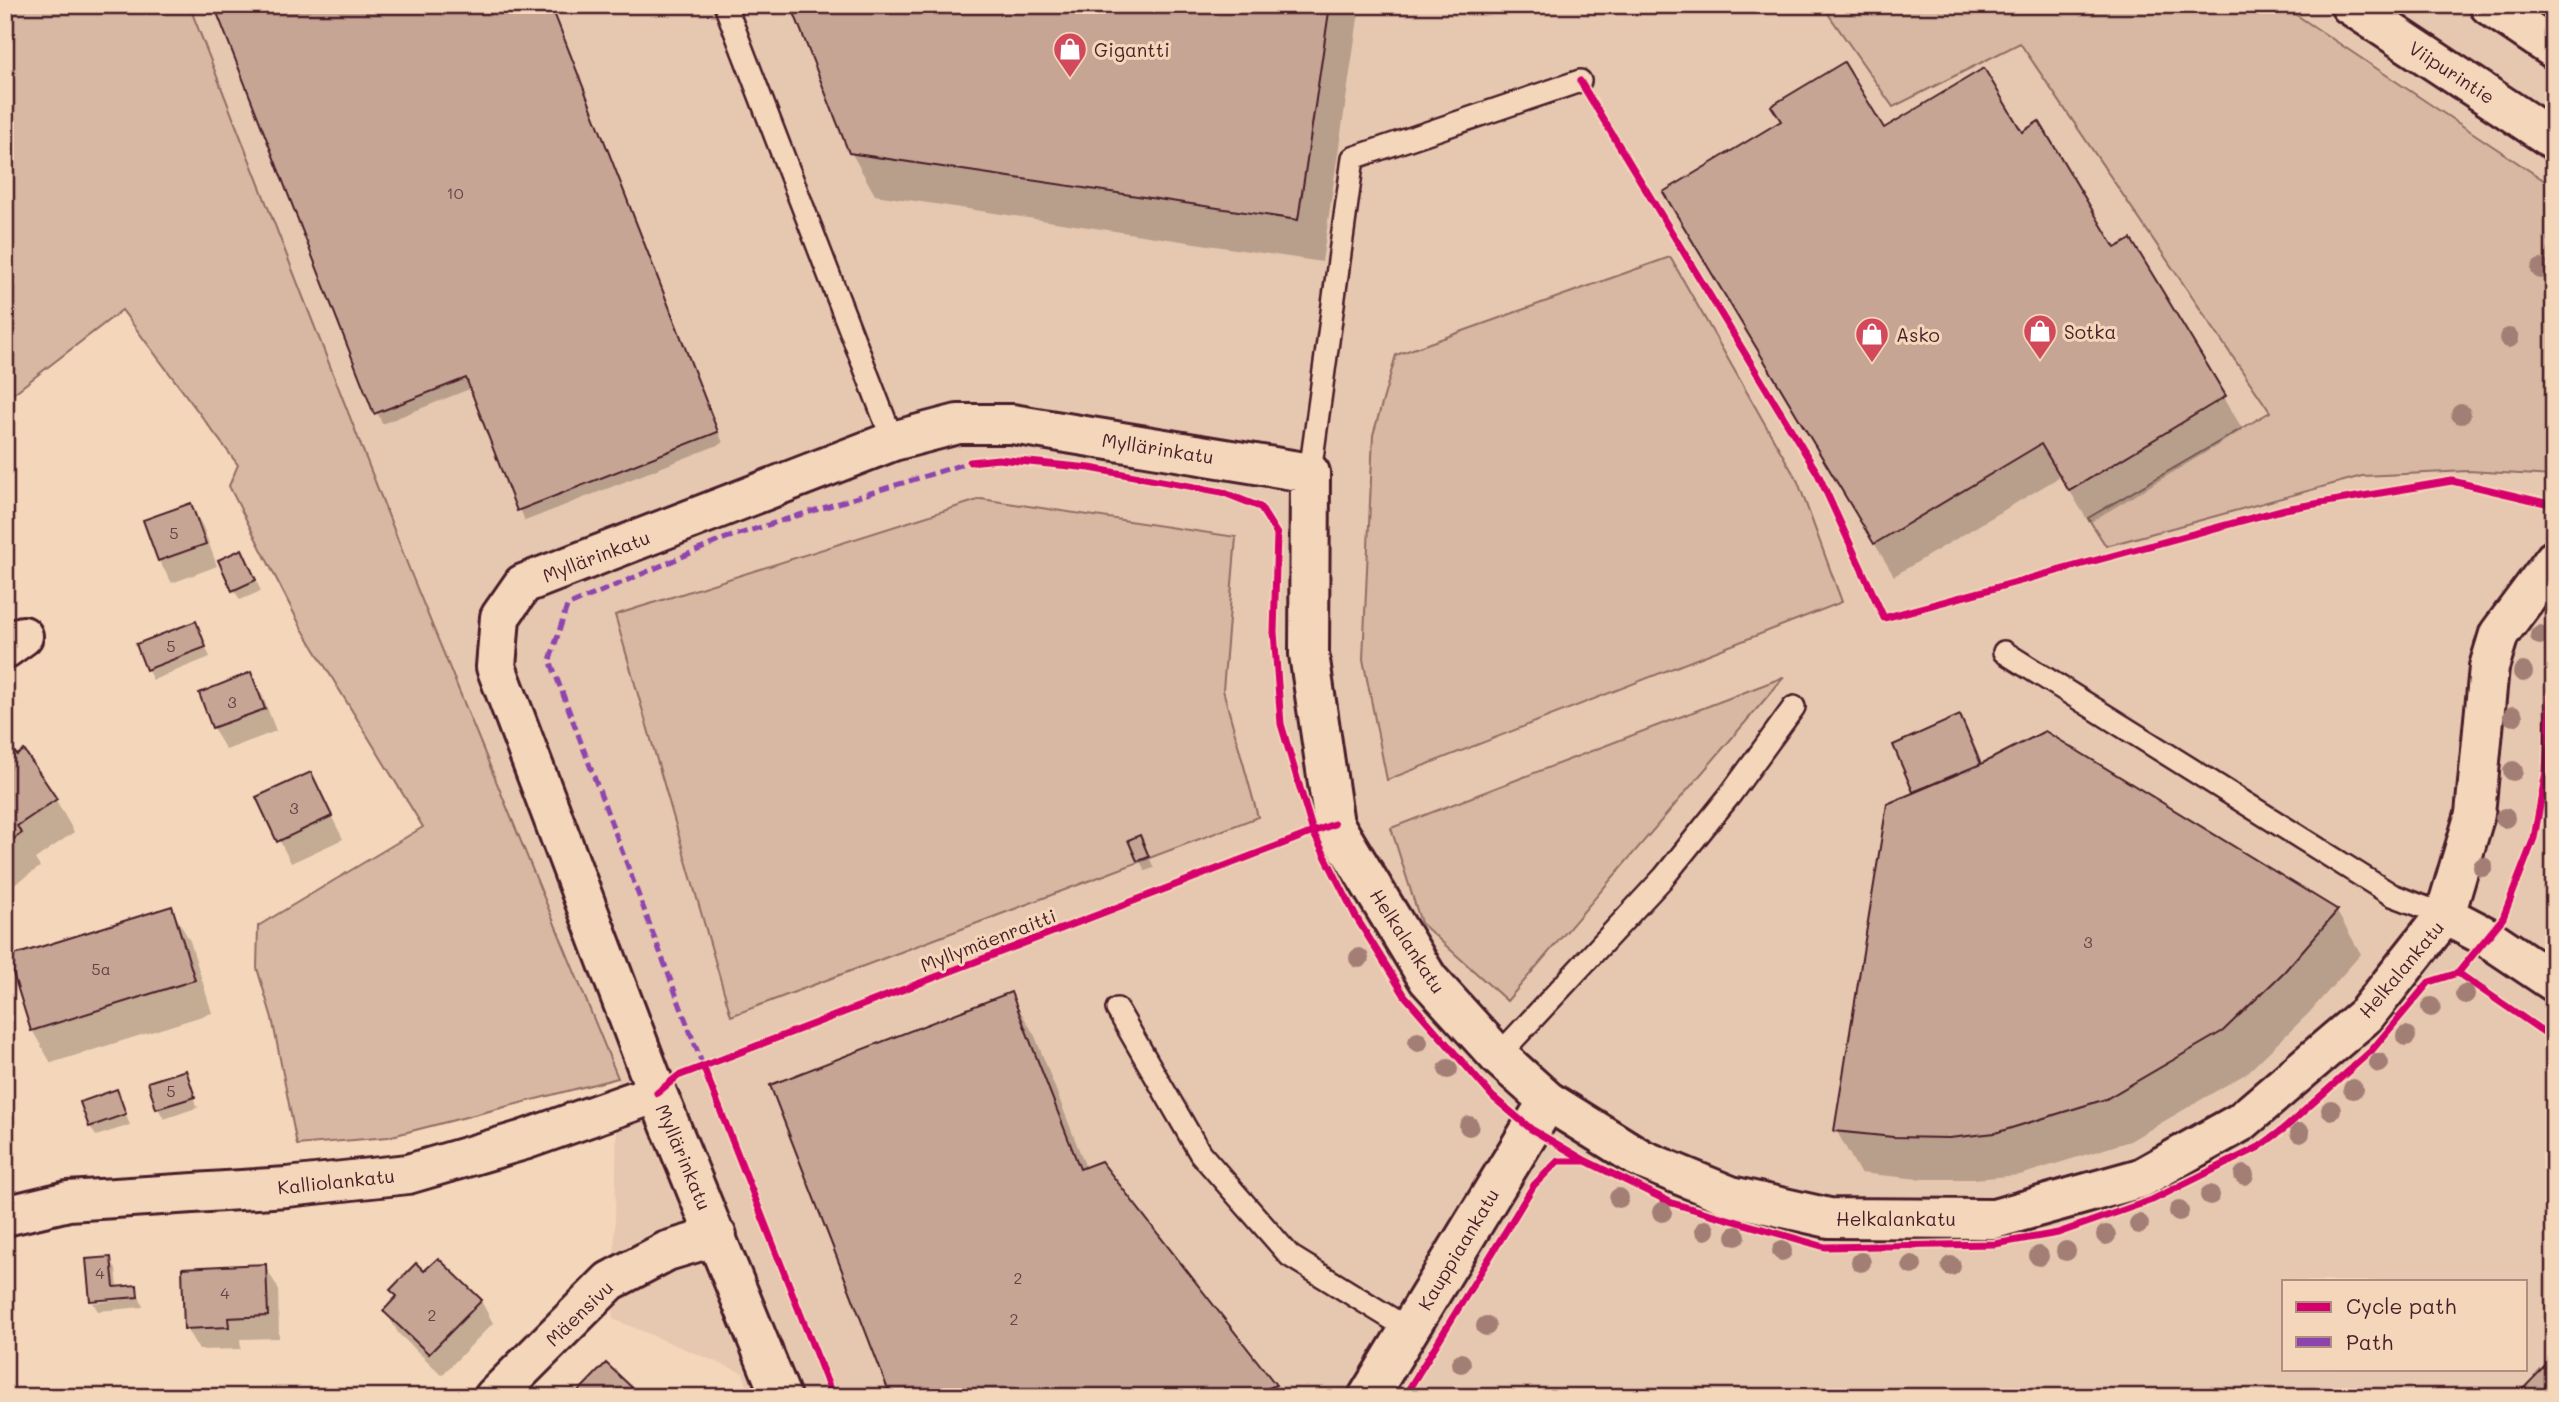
<svg xmlns="http://www.w3.org/2000/svg" width="2559" height="1402" viewBox="0 0 2559 1402" font-family="Mali,sans-serif">
	<style>
		.built { fill: #e6c7af; fill-rule: evenodd }
		.green { fill: #d8b8a2; stroke: #916c66; stroke-width: 2 }
		.shadow { fill: #0003 }
		.building { fill: #c7a594; stroke: #4a1f2b; stroke-width: 2 }
		.lines { fill: none; stroke-linecap: round; stroke-linejoin: round }
		.lane-casing { stroke: #4a1f2b; stroke-width: 26 }
		.street-casing { stroke: #4a1f2b; stroke-width: 44 }
		.primary-casing { stroke: #4a1f2b; stroke-width: 44 }
		.lane { stroke: #f4d6ba; stroke-width: 21 }
		.street { stroke: #f4d6ba; stroke-width: 38 }
		.primary { stroke: #f4d6ba; stroke-width: 38 }
		.quiet { stroke: #8e44ad; stroke-width: 5; stroke-dasharray: 10 5; stroke-linecap: butt }
		.cycleway-casing { stroke: #f4d6ba; stroke-width: 11 }
		.cycleway { stroke: #d6006c; stroke-width: 7 }
		.tree { fill: #a27e75 }
		.labels { text-anchor: middle; dominant-baseline: central; stroke-width: 6; stroke-linejoin: round; paint-order: stroke }
		.number-label { font-size: 16px; fill: #694045 }
		.poi-label { font-size: 19px; fill: #4a1f2b; stroke: #f4d6ba; text-anchor: start }
		.street-label { font-size: 19px; fill: #4a1f2b; stroke: #f4d6ba }
	</style>
	<rect width="100%" height="100%" fill="#f4d6ba"/>
	<filter id="ink" filterUnits="userSpaceOnUse"><feTurbulence type="fractalNoise" baseFrequency=".0143" numOctaves="2"/><feDisplacementMap in="SourceGraphic" scale="14" xChannelSelector="R" yChannelSelector="G"/><feConvolveMatrix kernelMatrix="1 2 1 2 8 2 1 2 1" color-interpolation-filters="sRGB"/></filter>
	<g filter="url(#ink)">
		<path class="built" d="M 189,5 L 2554,5 L 2554,1397 L 751,1397 L 743,1373 L 613,1319 L 618,1078 L 412,576 ZM 2284,1281 L 2526,1281 L 2526,1369 L 2284,1369 Z"/>
		<path class="green" d="M 5,5 L 189,5 L 412,576 L 618,1078 L 388,1137 L 297,1145 L 272,1018 L 257,968 L 258,926 L 423,827 L 301,627 L 229,486 L 238,465 L 122,310 L 5,400 Z
			M 1822,5 L 2280,5 L 2301,18 L 2554,187 L 2554,476 L 2468,471 L 2362,476 L 2106,546 L 2088,518 L 2270,412 L 2020,43 L 1893,107 Z
			M 1670,257 L 1798,482 L 1842,602 L 1387,780 L 1363,659 L 1373,435 L 1396,355 Z
			M 981,499 L 1236,537 L 1223,690 L 1258,817 L 731,1016 L 615,615 Z
			M 1784,677 L 1507,1001 L 1421,923 L 1391,828 Z"/>
		<path class="shadow" d="M 216,5 L 551,5 L 723,443 L 525,521 L 472,388 L 382,424 Z
			M 793,5 L 1360,5 L 1322,262 L 875,195 L 851,152 Z
			M 1883,131 L 2115,251 L 2131,241 L 2243,430 L 2089,523 L 2061,476 L 1894,576 L 1684,226 Z
			M 191,505 L 203,527 L 217,566 L 172,583 L 159,561 L 145,521 Z
			M 247,562 L 261,591 L 240,600 L 234,590 Z
			M 195,623 L 210,657 L 153,680 L 147,669 Z
			M 251,675 L 263,697 L 276,731 L 226,750 L 213,728 L 201,694 Z
			M 1965,728 L 1981,766 L 2044,733 L 2337,912 L 2361,954 L 2308,1014 L 2247,1073 L 2130,1141 L 2020,1175 L 1974,1179 L 1919,1179 L 1860,1173 L 1836,1130 L 1916,794 L 1896,746 Z
			M 5,742 L 56,800 L 74,832 L 35,859 L 40,867 L 5,891 Z
			M 310,774 L 343,839 L 291,863 L 258,798 Z
			M 1140,837 L 1154,868 L 1145,871 L 1130,841 Z
			M 171,908 L 190,941 L 212,1013 L 51,1063 L 32,1030 Z
			M 1010,994 L 1035,1036 L 1086,1168 L 1100,1163 L 1281,1397 L 893,1397 Z
			M 186,1072 L 196,1106 L 199,1107 L 164,1119 L 158,1108 Z
			M 116,1091 L 130,1125 L 96,1136 L 90,1126 Z
			M 110,1259 L 116,1269 L 118,1288 L 136,1287 L 143,1307 L 98,1311 L 93,1303 L 122,1300 L 122,1297 L 91,1299 Z
			M 265,1266 L 278,1288 L 279,1338 L 240,1339 L 241,1349 L 199,1350 L 186,1328 Z
			M 424,1274 L 481,1301 L 493,1323 L 442,1375 L 398,1333 L 386,1311 L 398,1299 L 393,1290 Z"/>
		<path class="building" d="M 214,5 L 551,5 L 718,432 L 517,511 L 466,378 L 374,414 Z
			M 791,5 L 1330,5 L 1298,220 L 849,153 Z
			M 1844,62 L 1884,128 L 1984,68 L 2022,132 L 2039,121 L 2115,248 L 2131,239 L 2226,396 L 2069,491 L 2041,444 L 1874,544 L 1663,192 L 1781,121 L 1771,106 Z
			M 191,503 L 206,544 L 158,561 L 143,520 Z
			M 242,549 L 256,580 L 232,591 L 218,560 Z
			M 196,621 L 206,647 L 146,670 L 136,644 Z
			M 251,672 L 265,709 L 212,728 L 199,693 Z
			M 1960,715 L 1981,764 L 1913,792 L 1893,745 Z
			M 2045,731 L 2338,910 L 2284,972 L 2223,1031 L 2106,1099 L 1995,1133 L 1949,1138 L 1893,1137 L 1834,1131 L 1887,804 L 1981,764 Z
			M 5,739 L 17,755 L 24,750 L 57,799 L 17,826 L 22,833 L 5,845 Z
			M 311,772 L 332,816 L 277,842 L 256,797 Z
			M 1140,835 L 1149,857 L 1137,861 L 1128,840 Z
			M 172,906 L 195,980 L 31,1031 L 8,957 Z
			M 1011,992 L 1080,1169 L 1101,1161 L 1276,1385 L 1246,1397 L 891,1397 L 770,1085 Z
			M 186,1070 L 195,1097 L 156,1109 L 148,1082 Z
			M 117,1089 L 126,1114 L 89,1127 L 80,1102 Z
			M 111,1257 L 114,1287 L 137,1285 L 138,1297 L 90,1301 L 86,1259 Z
			M 438,1258 L 482,1300 L 429,1354 L 383,1311 L 397,1296 L 390,1290 L 416,1263 L 424,1271 Z
			M 266,1264 L 268,1316 L 228,1318 L 229,1327 L 184,1329 L 182,1268 Z
			M 2554,1357 L 2554,1397 L 2515,1397 Z
			M 606,1363 L 642,1397 L 573,1397 Z"/>
		<g class="lines">
			<g class="lane-casing">
				<path id="lane" d="M 725,5 L 893,441
					M 1310,473 L 1353,158 L 1580,81
					M 2004,652 L 2392,895 L 2445,915
					M 1117,1009 L 1200,1153 L 1290,1256 L 1410,1330
					M 1498,1056 L 1664,877 L 1730,795 L 1794,707"/>
			</g>
			<g class="street-casing">
				<path id="street" d="M 5,649 L 23,636
					M 2445,915 L 2487,937 L 2554,982
					M 5,1216 L 68,1201 L 287,1187 L 408,1174 L 524,1140 L 657,1093
					M 494,1397 L 610,1281 L 667,1251 L 717,1236
					M 781,1397 L 657,1093 L 496,667 L 500,617 L 523,584 L 893,441 L 958,424 L 1012,424 L 1310,473 L 1309,654 L 1334,824 L 1428,979 L 1498,1056 L 1548,1101 L 1641,1159 L 1731,1196 L 1829,1218 L 1994,1219 L 2141,1178 L 2241,1122 L 2366,1015 L 2445,915 L 2475,814 L 2489,667 L 2499,634 L 2554,560
					M 1368,1397 L 1548,1101"/>
			</g>
			<g class="primary-casing">
				<path id="primary" d="M 2350,5 L 2554,140
					M 2489,5 L 2554,49"/>
			</g>
			<use href="#lane" class="lane"/>
			<use href="#street" class="street"/>
			<use href="#primary" class="primary"/>
			<path class="quiet" d="M 703,1066 L 550,660 L 567,606 L 726,538 L 970,462"/>
			<g class="cycleway-casing">
				<path id="cycleway" d="M 1580,81 L 1818,474 L 1884,618 L 2285,509 L 2452,481 L 2554,505
					M 970,462 L 998,459 L 1090,468 L 1222,492 L 1260,507 L 1277,534 L 1274,632 L 1281,724 L 1313,832 L 1356,917 L 1405,996 L 1493,1097 L 1531,1129 L 1586,1161
					M 2458,973 L 2554,1039
					M 703,1066 L 833,1397
					M 657,1093 L 678,1076 L 1334,824
					M 1404,1397 L 1534,1185 L 1558,1161 L 1586,1161 L 1672,1203 L 1825,1247 L 1995,1244 L 2058,1233 L 2152,1200 L 2259,1147 L 2285,1128 L 2372,1050 L 2429,982 L 2458,973 L 2503,918 L 2534,838 L 2546,772 L 2550,687 L 2554,680"/>
			</g>
			<use href="#cycleway" class="cycleway"/>
		</g>
		<g class="tree">
			<circle cx="2541" cy="269" r="10"/>
			<circle cx="2509" cy="338" r="10"/>
			<circle cx="2461" cy="414" r="10"/>
			<circle cx="2540" cy="635" r="10"/>
			<circle cx="2523" cy="672" r="10"/>
			<circle cx="2513" cy="716" r="10"/>
			<circle cx="2513" cy="771" r="10"/>
			<circle cx="2505" cy="818" r="10"/>
			<circle cx="2483" cy="867" r="10"/>
			<circle cx="1359" cy="958" r="10"/>
			<circle cx="2465" cy="994" r="10"/>
			<circle cx="2431" cy="1007" r="10"/>
			<circle cx="2406" cy="1036" r="10"/>
			<circle cx="1418" cy="1042" r="10"/>
			<circle cx="2379" cy="1063" r="10"/>
			<circle cx="1448" cy="1069" r="10"/>
			<circle cx="2353" cy="1089" r="10"/>
			<circle cx="2331" cy="1110" r="10"/>
			<circle cx="1469" cy="1126" r="10"/>
			<circle cx="2300" cy="1133" r="10"/>
			<circle cx="2244" cy="1175" r="10"/>
			<circle cx="2210" cy="1195" r="10"/>
			<circle cx="1619" cy="1198" r="10"/>
			<circle cx="2179" cy="1211" r="10"/>
			<circle cx="1662" cy="1212" r="10"/>
			<circle cx="2139" cy="1224" r="10"/>
			<circle cx="1705" cy="1230" r="10"/>
			<circle cx="2106" cy="1235" r="10"/>
			<circle cx="1736" cy="1236" r="10"/>
			<circle cx="1782" cy="1251" r="10"/>
			<circle cx="2066" cy="1251" r="10"/>
			<circle cx="2039" cy="1256" r="10"/>
			<circle cx="1861" cy="1262" r="10"/>
			<circle cx="1912" cy="1265" r="10"/>
			<circle cx="1951" cy="1266" r="10"/>
			<circle cx="1486" cy="1326" r="10"/>
			<circle cx="1461" cy="1363" r="10"/>
		</g>
	</g>
	<defs>
		<g id="shop-pin" transform="scale(1.75)"><path d="M0 17L-7.5 6A9.5 9.5 0 1 1 7.5 6Z" fill="#d1495b" stroke="#f4d6ba"/><path d="M-5-2.5h2.3a2.7 3.5 0 0 1 5.4 0H5L5.5 6h-11ZM-1.5-2.5h3a1.5 2.3 0 0 0-3 0Z" fill="#fff"/></g>
	</defs>
	<g fill-rule="evenodd">
		<use href="#shop-pin" x="1070" y="49"/>
		<use href="#shop-pin" x="2040" y="331"/>
		<use href="#shop-pin" x="1872" y="334"/>
	</g>
	<g class="labels">
		<g class="number-label">
			<text x="455" y="192">10</text>
			<text x="174" y="532">5</text>
			<text x="171" y="645">5</text>
			<text x="232" y="701">3</text>
			<text x="294" y="807">3</text>
			<text x="2088" y="941">3</text>
			<text x="101" y="968">5a</text>
			<text x="171" y="1090">5</text>
			<text x="100" y="1272">4</text>
			<text x="1018" y="1277">2</text>
			<text x="225" y="1292">4</text>
			<text x="432" y="1314">2</text>
			<text x="1014" y="1318">2</text>
		</g>
		<g class="poi-label">
			<text x="1094" y="49">Gigantti</text>
			<text x="2064" y="331">Sotka</text>
			<text x="1896" y="334">Asko</text>
		</g>
		<g class="street-label">
			<text transform="translate(2452 72) rotate(33)">Viipurintie</text>
			<text transform="translate(1158 448) rotate(9)">Myllärinkatu</text>
			<text transform="translate(596 556) rotate(-21)">Myllärinkatu</text>
			<text transform="translate(988 940) rotate(-21)">Myllymäenraitti</text>
			<text transform="translate(1408 941) rotate(57)">Helkalankatu</text>
			<text transform="translate(2401 969) rotate(-50)">Helkalankatu</text>
			<text transform="translate(684 1157) rotate(67)">Myllärinkatu</text>
			<text transform="translate(336 1181) rotate(-6)">Kalliolankatu</text>
			<text x="1896" y="1218">Helkalankatu</text>
			<text transform="translate(1458 1249) rotate(-59)">Kauppiaankatu</text>
			<text transform="translate(579 1313) rotate(-44)">Mäensivu</text>
		</g>
	</g>
	<rect width="2559" height="1402" fill="none" stroke="#f4d6ba" stroke-width="28"/>
	<rect x="14" y="14" width="2531" height="1374" fill="none" stroke="#4a1f2b" stroke-width="2.5" filter="url(#ink)"/>
	<rect x="2282" y="1280" width="245" height="91" fill="#f4d6ba" stroke="#b08d81" stroke-width="2"/>
	<rect x="2296" y="1302" width="35" height="10" fill="#d6006c" stroke="#b08d81" stroke-width="2"/>
	<text x="2346" y="1314" font-size="21" fill="#4a1f2b">Cycle path</text>
	<rect x="2296" y="1337" width="35" height="10" fill="#8e44ad" stroke="#b08d81" stroke-width="2"/>
	<text x="2346" y="1350" font-size="21" fill="#4a1f2b">Path</text>
</svg>
